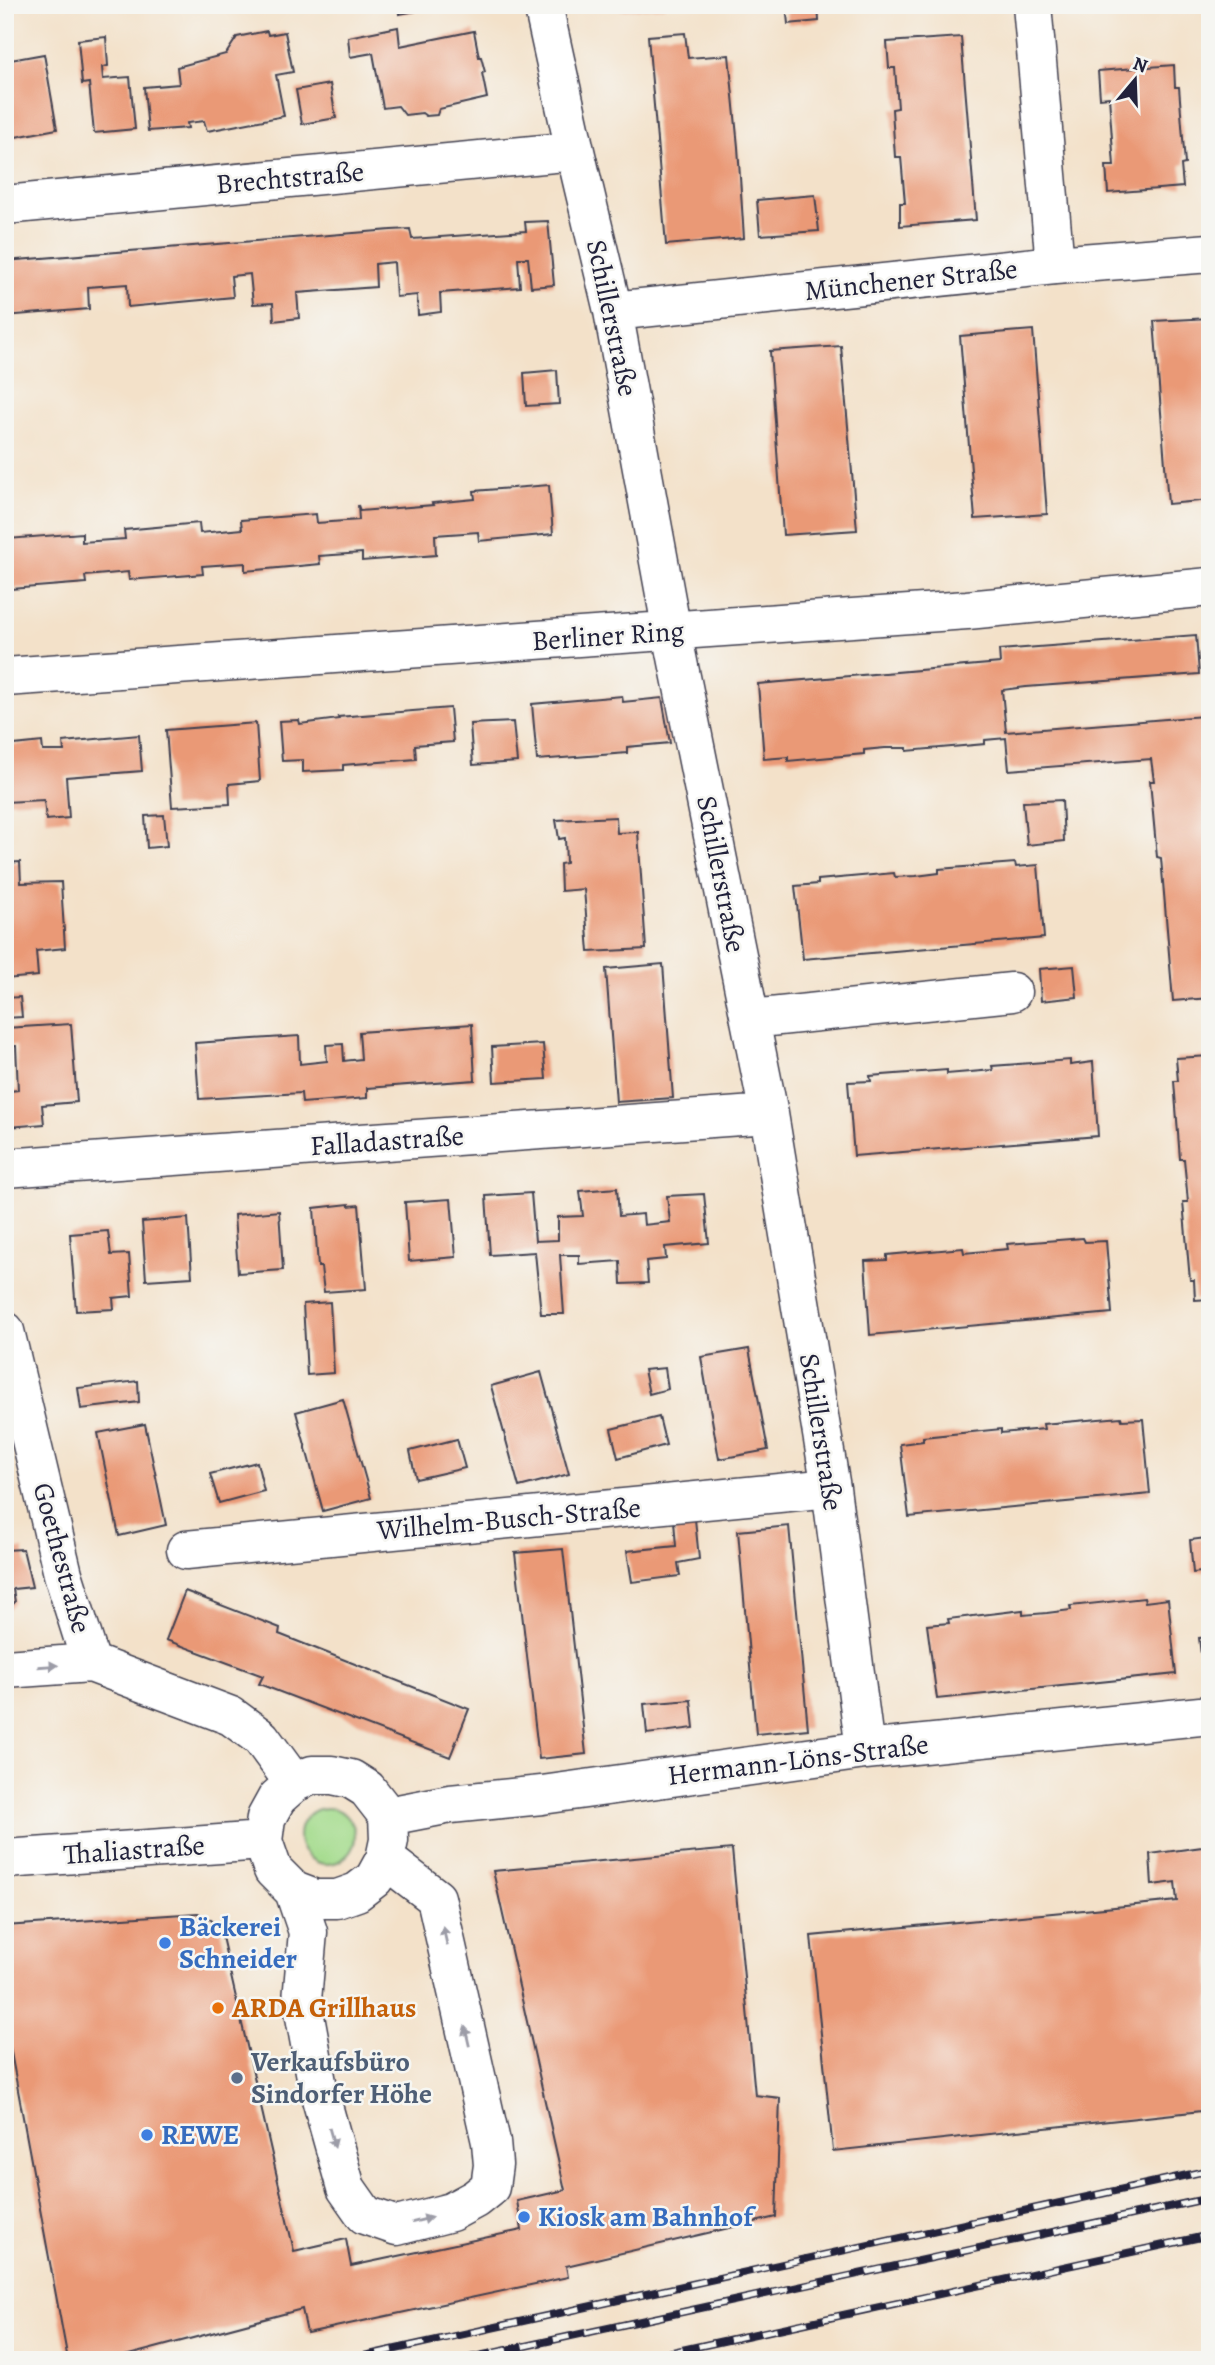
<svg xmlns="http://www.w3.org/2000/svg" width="1215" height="2365" viewBox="0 0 1215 2365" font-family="Alegreya,serif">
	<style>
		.green { fill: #a5dc8e; stroke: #647f64; stroke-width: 2 }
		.building { fill: #ea9976 }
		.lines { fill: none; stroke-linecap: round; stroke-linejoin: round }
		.minor-casing { stroke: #413f50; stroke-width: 41 }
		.minor { stroke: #fff; stroke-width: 38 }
		.rail-casing { stroke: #22223b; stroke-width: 8 }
		.rail { stroke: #f6f6f2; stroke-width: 5; stroke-dasharray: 16; stroke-linecap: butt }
		.oneway { fill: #9c9ca7 }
		.shop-dot { fill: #3f7fe0; stroke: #f6f6f2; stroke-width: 2.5 }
		.food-dot { fill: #e8710a; stroke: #f6f6f2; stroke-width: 2.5 }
		.service-dot { fill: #5c6f8a; stroke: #f6f6f2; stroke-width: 2.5 }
		.labels { text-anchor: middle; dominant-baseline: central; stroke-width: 5; stroke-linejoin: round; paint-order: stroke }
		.street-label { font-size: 28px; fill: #22223b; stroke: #f6f6f2 }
		.shop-label { font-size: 28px; font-weight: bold; fill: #366cbe; stroke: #f6f6f2; text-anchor: start }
		.food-label { font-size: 28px; font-weight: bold; fill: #c56008; stroke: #f6f6f2; text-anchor: start }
		.service-label { font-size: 28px; font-weight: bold; fill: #4e5e75; stroke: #f6f6f2; text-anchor: start }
	</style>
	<rect width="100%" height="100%" fill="#f6f6f2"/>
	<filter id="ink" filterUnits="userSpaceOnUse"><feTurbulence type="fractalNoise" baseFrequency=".0143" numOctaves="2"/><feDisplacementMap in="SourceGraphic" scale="14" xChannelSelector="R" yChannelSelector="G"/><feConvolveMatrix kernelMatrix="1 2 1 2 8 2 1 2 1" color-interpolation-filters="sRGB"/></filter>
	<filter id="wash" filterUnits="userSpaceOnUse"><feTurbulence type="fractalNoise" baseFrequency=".00686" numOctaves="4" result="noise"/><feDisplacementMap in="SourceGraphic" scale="28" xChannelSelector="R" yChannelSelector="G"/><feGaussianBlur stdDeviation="1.57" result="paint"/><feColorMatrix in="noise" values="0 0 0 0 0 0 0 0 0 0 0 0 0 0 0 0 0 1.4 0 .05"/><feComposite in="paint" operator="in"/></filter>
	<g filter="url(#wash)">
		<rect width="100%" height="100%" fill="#f3e1c9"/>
		<path class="green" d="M299 1836a28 28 0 1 1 56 0a28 28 0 1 1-56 0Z"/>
		<g id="blocks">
			<path class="building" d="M 398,5 L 440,5 L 440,7 L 399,14 Z
				M 620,5 L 665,5 L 665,7 L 620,10 Z
				M 786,5 L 818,5 L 819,21 L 788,24 Z
				M 398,27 L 400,46 L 474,31 L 479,57 L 481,57 L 485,72 L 482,73 L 487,98 L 439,109 L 437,115 L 426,116 L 422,113 L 405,115 L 398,106 L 383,108 L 373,53 L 350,57 L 348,37 Z
				M 267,31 L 268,35 L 285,32 L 293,72 L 276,75 L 284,116 L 207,131 L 204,121 L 187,123 L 188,128 L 148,131 L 144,87 L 179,84 L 177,67 L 226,54 L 237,37 Z
				M 685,33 L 688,58 L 729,55 L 738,147 L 744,238 L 666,245 L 648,36 Z
				M 106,37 L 108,66 L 102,67 L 103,79 L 130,77 L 135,129 L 94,133 L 89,83 L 82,84 L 78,40 Z
				M 961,37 L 976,220 L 900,226 L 900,203 L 905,203 L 901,157 L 895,157 L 892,109 L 898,108 L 895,68 L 889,68 L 887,42 Z
				M 44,54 L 57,129 L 5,139 L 5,61 Z
				M 1174,65 L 1175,87 L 1179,87 L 1185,164 L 1181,165 L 1183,187 L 1108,193 L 1106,166 L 1114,166 L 1109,97 L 1100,98 L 1098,71 Z
				M 330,84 L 336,118 L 302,124 L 296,90 Z
				M 815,195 L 819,231 L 760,235 L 757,200 Z
				M 548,221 L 554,285 L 531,287 L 528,258 L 518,258 L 520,287 L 440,293 L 441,312 L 418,315 L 417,295 L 396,297 L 394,262 L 375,264 L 376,287 L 297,293 L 299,318 L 274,321 L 273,303 L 253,304 L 250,274 L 231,276 L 233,297 L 128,307 L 127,284 L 88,287 L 89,309 L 5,316 L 5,261 L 391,230 L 410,229 L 412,239 L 526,231 L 525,222 Z
				M 1210,318 L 1210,500 L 1168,504 L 1154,321 Z
				M 1033,330 L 1047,514 L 975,519 L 960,336 Z
				M 841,346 L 857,530 L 783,535 L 770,351 Z
				M 557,370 L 559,404 L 526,406 L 524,373 Z
				M 549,485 L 553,534 L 479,541 L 478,532 L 435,535 L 436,555 L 362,561 L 362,553 L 319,556 L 320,564 L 245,571 L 245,563 L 202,566 L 203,574 L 129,580 L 128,572 L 107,574 L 85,576 L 86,583 L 11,589 L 9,570 L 5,570 L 5,533 L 8,539 L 82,533 L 82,542 L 125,539 L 124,530 L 199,523 L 200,533 L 242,529 L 241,520 L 316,514 L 317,523 L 359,520 L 358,505 L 360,511 L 433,505 L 432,503 L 475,499 L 474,491 Z
				M 1196,635 L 1199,674 L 1026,687 L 1002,690 L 1006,732 L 1203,716 L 1205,754 L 1210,753 L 1210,998 L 1173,1001 L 1161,858 L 1157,857 L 1150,781 L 1154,781 L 1151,759 L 1009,770 L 1006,738 L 985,740 L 985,744 L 907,751 L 907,748 L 885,748 L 864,750 L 864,754 L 788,761 L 788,757 L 764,759 L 758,684 L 1000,663 L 999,650 Z
				M 622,696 L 623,702 L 662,698 L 670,743 L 627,747 L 627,753 L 537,760 L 532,704 Z
				M 450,708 L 453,742 L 415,745 L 416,759 L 343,765 L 343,770 L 303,772 L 303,760 L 282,761 L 279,721 L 299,720 L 300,724 L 339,719 L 338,717 Z
				M 513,722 L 517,762 L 473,765 L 470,724 Z
				M 256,723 L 260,781 L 229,784 L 230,804 L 172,807 L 166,730 Z
				M 139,735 L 142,771 L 66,777 L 69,818 L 46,820 L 44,800 L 5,802 L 5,746 L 42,742 L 43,751 L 64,751 L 63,742 Z
				M 1062,800 L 1064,841 L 1027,845 L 1023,802 Z
				M 164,815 L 167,846 L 147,848 L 145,816 Z
				M 616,817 L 617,833 L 638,832 L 646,949 L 589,952 L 584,889 L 561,891 L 560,864 L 566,863 L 565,838 L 559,839 L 556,820 Z
				M 20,862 L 21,883 L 61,882 L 65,948 L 36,951 L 38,976 L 5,979 L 5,863 Z
				M 1015,863 L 1016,867 L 1038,865 L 1044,938 L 803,959 L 795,886 L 818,884 L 818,880 L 894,873 L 895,877 L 916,876 L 939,873 L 939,869 Z
				M 663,964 L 673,1098 L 616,1102 L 606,969 Z
				M 1074,966 L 1077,997 L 1041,1001 L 1039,969 Z
				M 20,997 L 22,1017 L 5,1018 L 5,998 Z
				M 71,1024 L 77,1102 L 42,1105 L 44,1124 L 9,1127 L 10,1091 L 18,1090 L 16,1046 L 7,1046 L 5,1028 Z
				M 472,1024 L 475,1080 L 367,1088 L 367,1098 L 302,1103 L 301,1093 L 199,1099 L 195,1043 L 299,1036 L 300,1064 L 327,1061 L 326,1045 L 343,1044 L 344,1061 L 361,1059 L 359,1032 Z
				M 543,1044 L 546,1079 L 494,1082 L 492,1047 Z
				M 1210,1056 L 1210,1299 L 1195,1300 L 1194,1280 L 1190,1280 L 1183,1202 L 1188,1202 L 1184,1159 L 1180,1159 L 1174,1081 L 1178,1081 L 1176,1058 Z
				M 1070,1060 L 1070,1065 L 1093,1062 L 1098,1136 L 854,1156 L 848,1082 L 871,1081 L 870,1076 L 947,1070 L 947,1074 L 993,1070 L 992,1066 Z
				M 617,1188 L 619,1216 L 643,1214 L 644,1225 L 670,1222 L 667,1196 L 704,1194 L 709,1243 L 665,1247 L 666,1259 L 646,1261 L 648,1283 L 621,1284 L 620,1261 L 579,1264 L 579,1255 L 560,1255 L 564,1314 L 541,1314 L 535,1252 L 490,1255 L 486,1196 L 531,1193 L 535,1241 L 558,1240 L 558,1217 L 583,1216 L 580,1191 Z
				M 451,1199 L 456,1257 L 409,1261 L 405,1202 Z
				M 349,1204 L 349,1206 L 359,1205 L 366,1289 L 324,1292 L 321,1267 L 318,1267 L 314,1208 Z
				M 279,1211 L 283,1270 L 238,1273 L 234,1215 Z
				M 188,1218 L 192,1277 L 146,1280 L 142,1222 Z
				M 108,1231 L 111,1255 L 129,1254 L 132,1296 L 113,1298 L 114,1309 L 76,1311 L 70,1234 Z
				M 1083,1238 L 1085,1242 L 1106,1241 L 1112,1313 L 870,1335 L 865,1261 L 887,1260 L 887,1255 L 963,1248 L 964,1253 L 1008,1249 L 1007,1244 Z
				M 330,1302 L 334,1373 L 307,1375 L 303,1304 Z
				M 749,1349 L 768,1450 L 719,1459 L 701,1357 Z
				M 665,1368 L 668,1389 L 649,1394 L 644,1370 Z
				M 541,1372 L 569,1474 L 519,1487 L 491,1386 Z
				M 138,1381 L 139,1402 L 81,1409 L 78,1388 Z
				M 343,1399 L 371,1498 L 323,1511 L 296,1412 Z
				M 659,1417 L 666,1445 L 618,1458 L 611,1429 Z
				M 1121,1417 L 1122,1420 L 1143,1419 L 1150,1494 L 909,1517 L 900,1444 L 923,1441 L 923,1437 L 1001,1429 L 1001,1433 L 1044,1429 L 1043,1424 Z
				M 145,1424 L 166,1525 L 119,1536 L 98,1433 Z
				M 457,1439 L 465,1468 L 416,1479 L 410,1451 Z
				M 257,1462 L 264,1491 L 219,1503 L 210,1474 Z
				M 695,1519 L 699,1559 L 678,1563 L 680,1576 L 632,1582 L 627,1551 L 676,1546 L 674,1521 Z
				M 789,1526 L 808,1729 L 756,1734 L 738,1531 Z
				M 1206,1538 L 1210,1538 L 1210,1571 L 1193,1573 L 1190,1540 Z
				M 23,1549 L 32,1587 L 13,1589 L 15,1602 L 5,1613 L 5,1550 Z
				M 563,1549 L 586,1754 L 539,1759 L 515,1553 Z
				M 185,1591 L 280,1628 L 279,1634 L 469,1709 L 450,1757 L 259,1684 L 263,1676 L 166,1640 Z
				M 1144,1598 L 1145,1602 L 1168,1599 L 1176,1674 L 937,1699 L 927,1625 L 949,1623 L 948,1619 L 1023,1610 L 1023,1615 L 1047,1613 L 1071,1610 L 1070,1606 Z
				M 1210,1637 L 1210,1670 L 1203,1671 L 1199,1638 Z
				M 691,1700 L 694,1728 L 647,1734 L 644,1704 Z
				M 1210,1846 L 1210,2110 L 833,2151 L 811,1936 L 1177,1901 L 1175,1882 L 1152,1885 L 1150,1854 Z
				M 732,1849 L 755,2095 L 780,2098 L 776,2217 L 566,2266 L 568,2277 L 307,2333 L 302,2309 L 110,2360 L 68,2360 L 5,2020 L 5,1926 L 198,1913 L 210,1919 L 220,1928 L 294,2251 L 346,2239 L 351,2266 L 522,2230 L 517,2201 L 565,2190 L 493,1871 Z"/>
		</g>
	</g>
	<g filter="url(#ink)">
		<use href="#blocks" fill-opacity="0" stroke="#413f50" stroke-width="2"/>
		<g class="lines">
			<g class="minor-casing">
				<path id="minor" d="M 543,5 L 575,151 L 613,311 L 672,632 L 769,1114 L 831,1488 L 865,1750
					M 1032,5 L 1055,265
					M 5,205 L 575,151
					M 613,311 L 1055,265 L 1210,253
					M 5,677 L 967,610 L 1210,587
					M 750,1019 L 1012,992
					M 5,1168 L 769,1114
					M 5,1331 L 63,1574 L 91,1663
					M 186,1550 L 831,1488
					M 5,1669 L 91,1663 L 231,1716 L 261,1738 L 294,1783
					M 388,1816 L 450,1804 L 542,1795 L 865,1750 L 1210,1715
					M 5,1859 L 263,1841
					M 294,1891 L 315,1899 L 337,1899 L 357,1892 L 374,1879 L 385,1859 L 389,1840 L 388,1816 L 367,1789 L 351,1779 L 332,1775 L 312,1775 L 294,1783 L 277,1798 L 266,1818 L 263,1841 L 273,1870 L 294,1891 L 308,1932 L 302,2000 L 318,2088 L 346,2188 L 365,2215 L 397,2226 L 451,2212 L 475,2199 L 490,2187 L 493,2165 L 491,2142 L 436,1898 L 385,1859"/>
			</g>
			<use href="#minor" class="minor"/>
			<g class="rail-casing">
				<path id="rail" d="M 346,2360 L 1210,2170
					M 460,2360 L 1210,2198
					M 636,2360 L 1210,2235"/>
			</g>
			<use href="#rail" class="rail"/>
		</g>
		<defs><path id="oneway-solid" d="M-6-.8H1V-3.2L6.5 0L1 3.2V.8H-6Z" transform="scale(1.75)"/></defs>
		<g class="oneway">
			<use href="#oneway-solid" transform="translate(48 1666) rotate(-4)"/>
			<use href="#oneway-solid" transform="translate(445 1936) rotate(-103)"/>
			<use href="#oneway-solid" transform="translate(467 2036) rotate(-103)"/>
			<use href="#oneway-solid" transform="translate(332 2138) rotate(74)"/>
			<use href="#oneway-solid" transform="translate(422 2220) rotate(-14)"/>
		</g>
	</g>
	<g class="shop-dot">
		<circle cx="165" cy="1943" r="7"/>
		<circle cx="147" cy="2135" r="7"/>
		<circle cx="524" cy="2217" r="7"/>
	</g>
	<circle class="food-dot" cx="218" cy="2008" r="7"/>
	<circle class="service-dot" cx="237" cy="2078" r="7"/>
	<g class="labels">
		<g class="street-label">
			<text transform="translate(290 178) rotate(-5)">Brechtstraße</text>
			<text transform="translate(911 280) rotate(-6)">Münchener Straße</text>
			<text transform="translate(612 318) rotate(78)">Schillerstraße</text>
			<text transform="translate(608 636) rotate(-4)">Berliner Ring</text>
			<text transform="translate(721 874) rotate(79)">Schillerstraße</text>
			<text transform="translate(387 1141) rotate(-4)">Falladastraße</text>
			<text transform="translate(821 1432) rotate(81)">Schillerstraße</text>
			<text transform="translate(509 1519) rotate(-5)">Wilhelm-Busch-Straße</text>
			<text transform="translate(62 1558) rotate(75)">Goethestraße</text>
			<text transform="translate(798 1760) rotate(-7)">Hermann-Löns-Straße</text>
			<text transform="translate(134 1850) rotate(-4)">Thaliastraße</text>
		</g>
		<g class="shop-label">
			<text x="179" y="1927">Bäckerei<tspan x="179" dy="32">Schneider</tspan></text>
			<text x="161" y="2135">REWE</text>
			<text x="538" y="2217">Kiosk am Bahnhof</text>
		</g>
		<g class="food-label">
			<text x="232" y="2008">ARDA Grillhaus</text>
		</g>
		<g class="service-label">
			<text x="251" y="2062">Verkaufsbüro<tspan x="251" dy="32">Sindorfer Höhe</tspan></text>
		</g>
	</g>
	<rect width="1215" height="2365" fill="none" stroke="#f6f6f2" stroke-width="28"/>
	<g transform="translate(1135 80) rotate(19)" stroke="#f6f6f2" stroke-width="5" paint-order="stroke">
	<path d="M0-5L12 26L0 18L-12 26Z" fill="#22223b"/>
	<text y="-10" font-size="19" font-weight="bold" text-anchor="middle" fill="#22223b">N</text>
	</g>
</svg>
